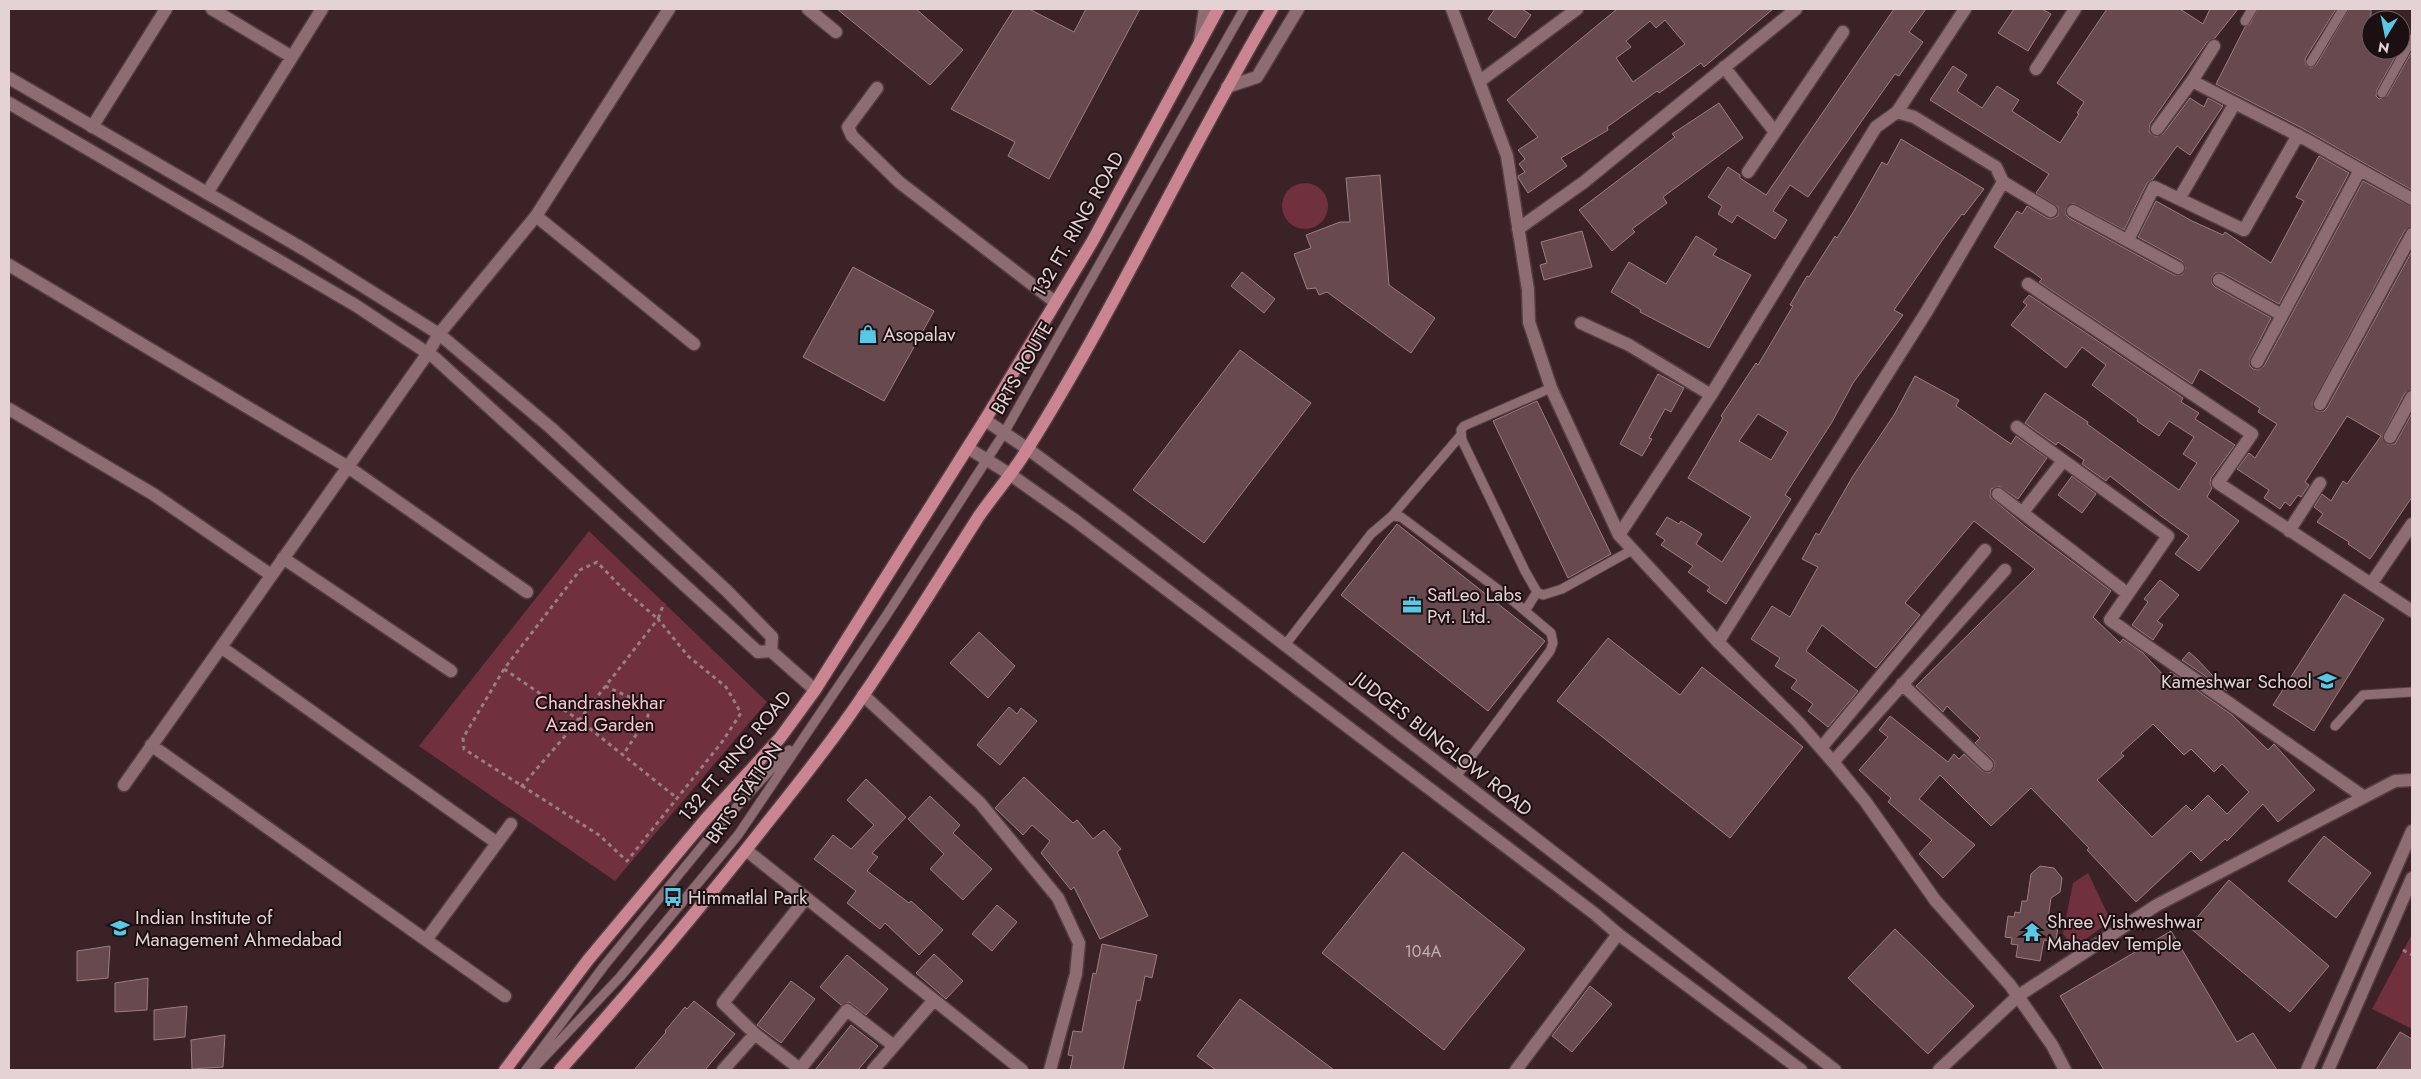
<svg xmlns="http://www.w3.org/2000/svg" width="2421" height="1079" viewBox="0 0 2421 1079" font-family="Jost,sans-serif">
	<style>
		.green { fill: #70303e }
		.building { fill: #67494e; stroke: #9d7d82; fill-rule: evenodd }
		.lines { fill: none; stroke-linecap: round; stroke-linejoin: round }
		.service-casing { stroke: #543e42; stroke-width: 11 }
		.minor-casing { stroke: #543e42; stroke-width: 15 }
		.tertiary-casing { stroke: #543e42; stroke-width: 15 }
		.secondary-casing { stroke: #543e42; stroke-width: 15 }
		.primary-casing { stroke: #543e42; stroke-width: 15 }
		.path { stroke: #957f83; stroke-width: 3; stroke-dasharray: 4 4; stroke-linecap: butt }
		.service { stroke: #8d6d72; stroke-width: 9 }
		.minor { stroke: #8d6d72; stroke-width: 12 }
		.tertiary { stroke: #8d6d72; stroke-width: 12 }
		.secondary { stroke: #8d6d72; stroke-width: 12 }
		.primary { stroke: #cb8592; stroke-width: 12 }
		.labels { text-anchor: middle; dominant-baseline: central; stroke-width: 4; stroke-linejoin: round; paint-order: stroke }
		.number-label { font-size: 16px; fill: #c5b0b3 }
		.street-label { font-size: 19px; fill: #e4d2d5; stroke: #1b0f11 }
		.poi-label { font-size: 19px; fill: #e4d2d5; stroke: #1b0f11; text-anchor: start }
		.park-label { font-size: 19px; fill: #f7c8cf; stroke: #1b0f11 }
	</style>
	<rect width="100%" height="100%" fill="#3b2226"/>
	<path class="green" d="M1282 206a23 23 0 1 1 46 0a23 23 0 1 1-46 0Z
		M 589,531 L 767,702 L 615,881 L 419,746 Z
		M 2088,873 L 2111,921 L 2072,949 L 2063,933 L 2073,883 Z
		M 2412,934 L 2412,1029 L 2372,1009 Z"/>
	<path class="building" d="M 837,9 L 916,9 L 963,50 L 930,85 Z
		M 1014,9 L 1029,9 L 1074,32 L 1086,9 L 1140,9 L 1049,179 L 1008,156 L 1015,142 L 951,109 Z
		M 1495,9 L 1522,9 L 1531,15 L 1515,38 L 1488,19 Z
		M 1617,9 L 1773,9 L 1704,67 L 1701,63 L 1659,93 L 1657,91 L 1607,127 L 1608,130 L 1561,158 L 1567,166 L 1528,193 L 1519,179 L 1518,176 L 1525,172 L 1519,164 L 1525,159 L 1518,150 L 1538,137 L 1507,100 ZM 1665,20 L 1685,44 L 1633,82 L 1616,58 L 1631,47 L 1626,41 L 1650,21 L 1656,28 Z
		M 1894,9 L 1926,9 L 1909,32 L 1923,42 L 1899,76 L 1895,74 L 1808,197 L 1790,185 L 1773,211 L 1787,220 L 1775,239 L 1737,215 L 1732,223 L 1718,214 L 1722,206 L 1708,197 L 1728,167 L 1740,175 L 1740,178 L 1766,195 Z
		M 2014,9 L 2042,9 L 2051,14 L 2028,51 L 1998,33 Z
		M 2107,9 L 2180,9 L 2203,24 L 2210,9 L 2238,9 L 2215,38 L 2207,42 L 2150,124 L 2149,132 L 2156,137 L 2163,134 L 2190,98 L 2204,107 L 2208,98 L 2223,106 L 2190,155 L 2177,146 L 2153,179 L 2147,183 L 2124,230 L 2073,203 L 2066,208 L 2066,215 L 2069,218 L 2174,275 L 2182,275 L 2186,268 L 2182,261 L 2138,237 L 2156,201 L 2192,221 L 2223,235 L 2225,232 L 2271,263 L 2304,201 L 2296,197 L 2319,156 L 2349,173 L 2279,304 L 2223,273 L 2215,273 L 2212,277 L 2212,284 L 2215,287 L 2271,318 L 2250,359 L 2250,366 L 2253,369 L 2258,370 L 2264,366 L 2363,181 L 2412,207 L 2412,226 L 2405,230 L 2312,404 L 2317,411 L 2324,411 L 2327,408 L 2412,251 L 2412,389 L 2405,393 L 2382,437 L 2387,444 L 2395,444 L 2412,413 L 2412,497 L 2370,559 L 2348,544 L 2349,542 L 2317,522 L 2323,514 L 2314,507 L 2322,494 L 2331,501 L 2343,481 L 2347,484 L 2381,436 L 2347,416 L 2305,482 L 2309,485 L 2301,497 L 2298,495 L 2290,506 L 2285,502 L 2280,509 L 2264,498 L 2269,490 L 2237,469 L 2249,453 L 2255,458 L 2277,424 L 2258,412 L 2260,408 L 2200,369 L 2192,384 L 2039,282 L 2042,279 L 2034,273 L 1994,247 L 2017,211 L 2022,214 L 2027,206 L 2047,218 L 2051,219 L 2058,216 L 2058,207 L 2036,193 L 2049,174 L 1930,100 L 1953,66 L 1967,75 L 1957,91 L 1982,108 L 1997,86 L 2019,100 L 2012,111 L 2060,143 L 2079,114 L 2077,113 L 2084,102 L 2057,83 Z
		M 2258,9 L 2336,9 L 2305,59 L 2306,65 L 2311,68 L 2316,65 L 2349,9 L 2371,9 L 2371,50 L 2399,50 L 2377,90 L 2376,96 L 2379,99 L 2387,96 L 2412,51 L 2412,190 L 2302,128 L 2216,84 L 2245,27 L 2250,24 Z
		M 1719,103 L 1743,138 L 1663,197 L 1667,203 L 1632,229 L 1635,232 L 1612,251 L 1579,210 L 1675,137 L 1672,134 Z
		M 1901,139 L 1984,189 L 1964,215 L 1962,214 L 1946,235 L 1894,310 L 1903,315 L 1853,383 L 1832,422 L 1785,495 L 1791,499 L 1726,604 L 1707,591 L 1710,587 L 1688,572 L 1693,566 L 1661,545 L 1665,540 L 1656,534 L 1667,517 L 1679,524 L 1681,521 L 1702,534 L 1696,544 L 1722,562 L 1751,517 L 1688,478 L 1723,418 L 1721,416 L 1756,363 L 1758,365 L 1793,306 L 1790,305 L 1807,276 L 1809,277 L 1835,236 L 1837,238 L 1854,211 L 1882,162 L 1887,165 ZM 1758,414 L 1788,432 L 1771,460 L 1739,441 Z
		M 1380,175 L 1389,285 L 1435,318 L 1411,353 L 1327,292 L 1319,295 L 1316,288 L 1307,289 L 1294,254 L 1311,248 L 1306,235 L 1340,222 L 1350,222 L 1346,178 Z
		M 1582,231 L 1592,267 L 1544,280 L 1540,265 L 1547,263 L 1541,242 Z
		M 1696,236 L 1717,249 L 1713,255 L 1751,275 L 1709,348 L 1640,312 L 1641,310 L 1611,292 L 1629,262 L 1666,284 Z
		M 853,267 L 934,311 L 884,401 L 803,357 Z
		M 1242,272 L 1275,299 L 1264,313 L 1231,286 Z
		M 2029,295 L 2183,398 L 2181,402 L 2199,413 L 2195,419 L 2235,445 L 2211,478 L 2210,483 L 2212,488 L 2207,497 L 2239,521 L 2199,571 L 2175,554 L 2189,536 L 2161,516 L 2110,476 L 2106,481 L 2082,464 L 2084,460 L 2058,442 L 2056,445 L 2025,423 L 2045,393 L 2088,422 L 2087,424 L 2179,490 L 2197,463 L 2183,454 L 2194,437 L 2169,421 L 2159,436 L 2137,421 L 2138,419 L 2092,385 L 2106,365 L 2082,347 L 2066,368 L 2011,325 L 2027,305 L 2023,302 Z
		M 1240,350 L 1311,403 L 1204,543 L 1133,490 Z
		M 1658,374 L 1684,388 L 1671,412 L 1665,409 L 1649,438 L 1652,439 L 1642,456 L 1620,444 Z
		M 1915,376 L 1959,400 L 1956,406 L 2011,444 L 2016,436 L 2047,458 L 2018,499 L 1999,486 L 1991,489 L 1990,497 L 2026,527 L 2111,591 L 2093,617 L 2120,643 L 2123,639 L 2143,653 L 2165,677 L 2171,672 L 2232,715 L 2268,750 L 2274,744 L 2275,745 L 2315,790 L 2278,822 L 2263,804 L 2227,841 L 2225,839 L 2201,861 L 2191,851 L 2136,902 L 2087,850 L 2089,848 L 2031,788 L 1991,826 L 1940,775 L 1919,799 L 1975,845 L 1943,878 L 1919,854 L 1932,840 L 1888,802 L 1891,798 L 1859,770 L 1888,737 L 1879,730 L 1890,716 L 1948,762 L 1954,754 L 1959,759 L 1964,754 L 1982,771 L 1989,773 L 1993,770 L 1995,763 L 1993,760 L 1975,743 L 1980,738 L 1947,706 L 1943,712 L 1916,686 L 2035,569 L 1974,521 L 1905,603 L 1920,615 L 1876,668 L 1822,625 L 1806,651 L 1858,691 L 1828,727 L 1808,711 L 1813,704 L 1791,688 L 1797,680 L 1775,666 L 1780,658 L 1751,639 L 1772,606 L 1790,617 L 1818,567 L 1802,559 L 1816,533 L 1819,535 L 1853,476 L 1894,415 ZM 2153,724 L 2184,755 L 2191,749 L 2214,772 L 2222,764 L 2249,792 L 2227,814 L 2208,795 L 2192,811 L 2186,805 L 2152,837 L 2097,780 L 2124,756 L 2121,753 Z
		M 1537,401 L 1611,554 L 1568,578 L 1493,421 Z
		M 2072,476 L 2096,494 L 2082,513 L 2058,495 Z
		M 1397,524 L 1545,641 L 1488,711 L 1341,595 Z
		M 2160,580 L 2179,595 L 2157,621 L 2163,625 L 2153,640 L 2132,625 L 2148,602 L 2144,599 Z
		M 2344,594 L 2384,619 L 2314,731 L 2273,705 Z
		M 979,632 L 1015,666 L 988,698 L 950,663 Z
		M 1608,638 L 1680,695 L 1702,667 L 1803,747 L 1730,838 L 1557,701 Z
		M 2189,652 L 2197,659 L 2227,691 L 2182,660 Z
		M 1009,707 L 1017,714 L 1021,708 L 1037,721 L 1000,765 L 977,745 Z
		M 1024,777 L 1073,823 L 1077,820 L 1093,839 L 1104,830 L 1121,849 L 1117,852 L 1148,916 L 1100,939 L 1074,887 L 1071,890 L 1041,853 L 1050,841 L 1032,825 L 1023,835 L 995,808 Z
		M 866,779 L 906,817 L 872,853 L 878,857 L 867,871 L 909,903 L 911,901 L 943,930 L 919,955 L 885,923 L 880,929 L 847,903 L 856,891 L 814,859 L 833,835 L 851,849 L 874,825 L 847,800 Z
		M 930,796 L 960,825 L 953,833 L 992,869 L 963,900 L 930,869 L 944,854 L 908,819 Z
		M 2324,836 L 2371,873 L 2336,918 L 2288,881 Z
		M 1403,852 L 1525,949 L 1444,1050 L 1322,953 Z
		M 2040,866 L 2054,868 L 2062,878 L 2060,892 L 2051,898 L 2047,925 L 2058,926 L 2056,942 L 2044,940 L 2040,961 L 2016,957 L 2018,945 L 2011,944 L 2012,938 L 2005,937 L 2008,916 L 2014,917 L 2015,912 L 2020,913 L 2022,901 L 2027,901 L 2031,874 Z
		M 2229,880 L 2329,966 L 2290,1012 L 2189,927 Z
		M 997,905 L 1017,922 L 992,951 L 972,934 Z
		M 1895,929 L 1974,1006 L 1928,1054 L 1848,978 Z
		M 2171,931 L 2237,1042 L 2253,1033 L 2277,1070 L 2104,1070 L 2060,996 Z
		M 1102,944 L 1157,955 L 1152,978 L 1145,976 L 1140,1001 L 1137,1000 L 1123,1070 L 1070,1070 L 1073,1056 L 1068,1055 L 1073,1031 L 1082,1032 L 1093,973 L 1096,974 Z
		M 110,946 L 108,978 L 77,981 L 77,951 Z
		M 934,954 L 963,981 L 946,999 L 916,973 Z
		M 847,955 L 888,989 L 866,1015 L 849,1002 L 841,1005 L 820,987 Z
		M 148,978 L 147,1010 L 115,1012 L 115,983 Z
		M 791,981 L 815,999 L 781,1043 L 757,1025 Z
		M 1590,986 L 1612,1004 L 1572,1052 L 1552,1036 Z
		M 1240,999 L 1334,1070 L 1216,1070 L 1197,1056 Z
		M 694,1001 L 735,1034 L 705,1070 L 634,1070 L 666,1032 L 665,1031 L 685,1007 L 687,1009 Z
		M 187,1006 L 185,1037 L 154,1040 L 154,1010 Z
		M 851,1025 L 878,1046 L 858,1070 L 815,1070 Z
		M 2400,1032 L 2412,1039 L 2412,1070 L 2376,1070 Z
		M 225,1035 L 223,1067 L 192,1069 L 191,1040 Z"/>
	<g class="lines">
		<g class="service-casing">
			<path id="service" d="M 2245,21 L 2252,9
				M 2311,62 L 2343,9
				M 2382,93 L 2412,39
				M 1551,388 L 1464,426 L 1461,430 L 1462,440 L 1525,571 L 1537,592 L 1543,595 L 1562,589 L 1632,550
				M 1392,516 L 1461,435
				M 1525,611 L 1537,592
				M 1285,645 L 1371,534 L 1392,516 L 1401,517 L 1511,599 L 1551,633 L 1553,643 L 1550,651 L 1455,778
				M 2335,726 L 2363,695 L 2412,692
				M 526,1070 L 604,966 L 716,829 L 789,750
				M 532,1070 L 620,977 L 738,835 L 886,616 L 1004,433 L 1244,9"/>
		</g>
		<g class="minor-casing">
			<path id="minor" d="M 212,9 L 292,57
				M 808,9 L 836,32
				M 1724,67 L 1775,132
				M 2036,69 L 2075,9
				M 1480,81 L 1577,9
				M 2192,81 L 2307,140 L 2412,199
				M 877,88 L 848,127 L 852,136 L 899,182 L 1055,302
				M 1897,112 L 1965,9
				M 92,127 L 166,9
				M 2157,129 L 2192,81 L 2214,46
				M 1748,172 L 1843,32
				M 2003,182 L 2051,211
				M 207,193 L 322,9
				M 2179,199 L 2235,103
				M 2073,211 L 2178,268
				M 536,216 L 694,344
				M 1518,229 L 1584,182 L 1796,9
				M 2128,240 L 2154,187 L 2244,230 L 2298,135
				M 9,265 L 348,467 L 527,592
				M 2219,280 L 2282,315
				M 2028,284 L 2252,434 L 2218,483 L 2412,611
				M 1581,323 L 1629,345 L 1711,395
				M 2257,362 L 2360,170
				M 2320,404 L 2412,234
				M 9,409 L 153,494 L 271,575
				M 2017,427 L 2168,536 L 2110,620 L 2364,797
				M 2390,437 L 2412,397
				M 1998,494 L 2128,594
				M 2023,512 L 2063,461
				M 2289,531 L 2320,483
				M 1619,535 L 1711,395 L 1876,127 L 1897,112 L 1914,117 L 1996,167 L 2003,182 L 1927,311 L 1718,642
				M 283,558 L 451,671
				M 2371,584 L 2412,524
				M 221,647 L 497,843
				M 1902,684 L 1987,765
				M 863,695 L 980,803 L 1058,898 L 1079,943 L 1076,974 L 1050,1070
				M 151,745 L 505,996
				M 1821,748 L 1985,550
				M 1833,762 L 2005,570
				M 124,785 L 428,353
				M 746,850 L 1022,1070
				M 426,940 L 511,824
				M 800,1069 L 847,1010 L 894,1046
				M 723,1070 L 755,1034
				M 801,1070 L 755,1034 L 723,1003 L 806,898
				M 873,1070 L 934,1000
				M 1516,1070 L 1618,934
				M 1939,1070 L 2018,996 L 2157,905 L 2395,781 L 2412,780"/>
		</g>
		<g class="tertiary-casing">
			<path id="tertiary" d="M 1452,9 L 1507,156 L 1528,290 L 1529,322 L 1551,388 L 1619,535 L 1718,642 L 1798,722 L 1833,762 L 1865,801 L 1935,900 L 2010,985 L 2052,1045 L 2065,1070
				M 9,78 L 305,250 L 439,334 L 551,428 L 727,591 L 772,637 L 771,651
				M 9,103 L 355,305 L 435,358 L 758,652 L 771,651 L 815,690
				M 428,353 L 439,334 L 536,216 L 669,9
				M 2307,1070 L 2412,831
				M 2328,1070 L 2412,878"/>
		</g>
		<g class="secondary-casing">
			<path id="secondary" d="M 1200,41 L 1205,9
				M 1227,87 L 1257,77 L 1298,9
				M 985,420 L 1028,449 L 1126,522 L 1835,1070
				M 968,448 L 1011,475 L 1076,521 L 1595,914 L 1618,934 L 1801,1070"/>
		</g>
		<g class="primary-casing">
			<path id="primary" d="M 505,1070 L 588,960 L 705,820 L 780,738 L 815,690 L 985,420 L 1092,242 L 1218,9
				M 560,1070 C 631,990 701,908 767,823 C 795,788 823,753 849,716 C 895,651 936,583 979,516 C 995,493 1014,472 1028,448 C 1117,306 1187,153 1272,9"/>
		</g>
		<path class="path" d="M 504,669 L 579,720 L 677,798
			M 605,686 L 649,706 L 648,716 L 623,755
			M 649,706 L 655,701
			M 521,787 L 579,720 L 658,619 L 688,656 L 726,687 L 741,713 L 722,742 L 627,861 L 599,835 L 464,749 L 463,738 L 504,669 L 580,570 L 597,562 L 623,589 L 658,619 L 664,603
			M 2403,950 L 2412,955"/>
		<use href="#service" class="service"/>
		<use href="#minor" class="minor"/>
		<use href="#tertiary" class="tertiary"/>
		<use href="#secondary" class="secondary"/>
		<use href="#primary" class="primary"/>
	</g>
	<defs>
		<g id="shop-bare" transform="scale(1.5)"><path d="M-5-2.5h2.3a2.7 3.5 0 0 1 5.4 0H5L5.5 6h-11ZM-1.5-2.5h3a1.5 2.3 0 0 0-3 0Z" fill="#59c8e5" stroke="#1b0f11" stroke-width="2.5" paint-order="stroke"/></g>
		<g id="office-bare" transform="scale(1.5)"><path d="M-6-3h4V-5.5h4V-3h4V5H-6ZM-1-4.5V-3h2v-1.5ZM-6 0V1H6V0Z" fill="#59c8e5" stroke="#1b0f11" stroke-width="2.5" paint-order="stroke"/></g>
		<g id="school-bare" transform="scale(1.5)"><path d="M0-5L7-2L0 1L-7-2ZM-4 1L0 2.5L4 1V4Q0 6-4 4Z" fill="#59c8e5" stroke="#1b0f11" stroke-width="2.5" paint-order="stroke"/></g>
		<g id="bus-bare" transform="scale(1.5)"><path d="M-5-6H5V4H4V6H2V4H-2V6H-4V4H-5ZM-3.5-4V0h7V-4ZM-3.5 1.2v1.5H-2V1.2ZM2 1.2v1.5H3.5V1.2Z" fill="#59c8e5" stroke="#1b0f11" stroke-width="2.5" paint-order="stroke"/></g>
		<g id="university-bare" transform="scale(1.5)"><path d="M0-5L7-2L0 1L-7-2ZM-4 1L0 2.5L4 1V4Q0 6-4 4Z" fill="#59c8e5" stroke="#1b0f11" stroke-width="2.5" paint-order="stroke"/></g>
		<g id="temple-bare" transform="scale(1.5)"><path d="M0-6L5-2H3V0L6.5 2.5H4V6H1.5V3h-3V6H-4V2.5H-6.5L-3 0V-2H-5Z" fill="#59c8e5" stroke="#1b0f11" stroke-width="2.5" paint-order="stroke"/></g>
	</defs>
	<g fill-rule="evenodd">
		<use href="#shop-bare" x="868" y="334"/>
		<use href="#office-bare" x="1412" y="605"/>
		<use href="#school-bare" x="2327" y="681"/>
		<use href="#bus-bare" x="673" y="897"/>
		<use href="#university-bare" x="120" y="928"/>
		<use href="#temple-bare" x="2032" y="932"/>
	</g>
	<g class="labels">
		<g class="number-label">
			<text x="1423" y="951">104A</text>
		</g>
		<g class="street-label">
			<text transform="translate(1078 224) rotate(-60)">132 FT. RING ROAD</text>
			<text transform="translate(1022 368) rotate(-60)">BRTS ROUTE</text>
			<text transform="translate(1443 744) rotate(38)">JUDGES BUNGLOW ROAD</text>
			<text transform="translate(735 756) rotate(-50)">132 FT. RING ROAD</text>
			<text transform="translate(744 793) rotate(-55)">BRTS STATION</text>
		</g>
		<g class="poi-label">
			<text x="883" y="334">Asopalav</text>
			<text x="1427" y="594">SatLeo Labs<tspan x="1427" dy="22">Pvt. Ltd.</tspan></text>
			<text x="2312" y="681" text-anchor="end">Kameshwar School</text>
			<text x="688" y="897">Himmatlal Park</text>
			<text x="135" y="917">Indian Institute of<tspan x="135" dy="22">Management Ahmedabad</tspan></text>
			<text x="2047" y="921">Shree Vishweshwar<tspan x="2047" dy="22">Mahadev Temple</tspan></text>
		</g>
		<g class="park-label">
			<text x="600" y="702">Chandrashekhar<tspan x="600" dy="22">Azad Garden</tspan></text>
		</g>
	</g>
	<rect width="2421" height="1079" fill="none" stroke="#e4d2d5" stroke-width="20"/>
	<g transform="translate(2386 35) rotate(190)"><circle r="24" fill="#1b0f11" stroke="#6b5d5f"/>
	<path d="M0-4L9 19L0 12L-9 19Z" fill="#59c8e5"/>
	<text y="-8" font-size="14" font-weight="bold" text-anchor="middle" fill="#e4d2d5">N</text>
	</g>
</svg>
